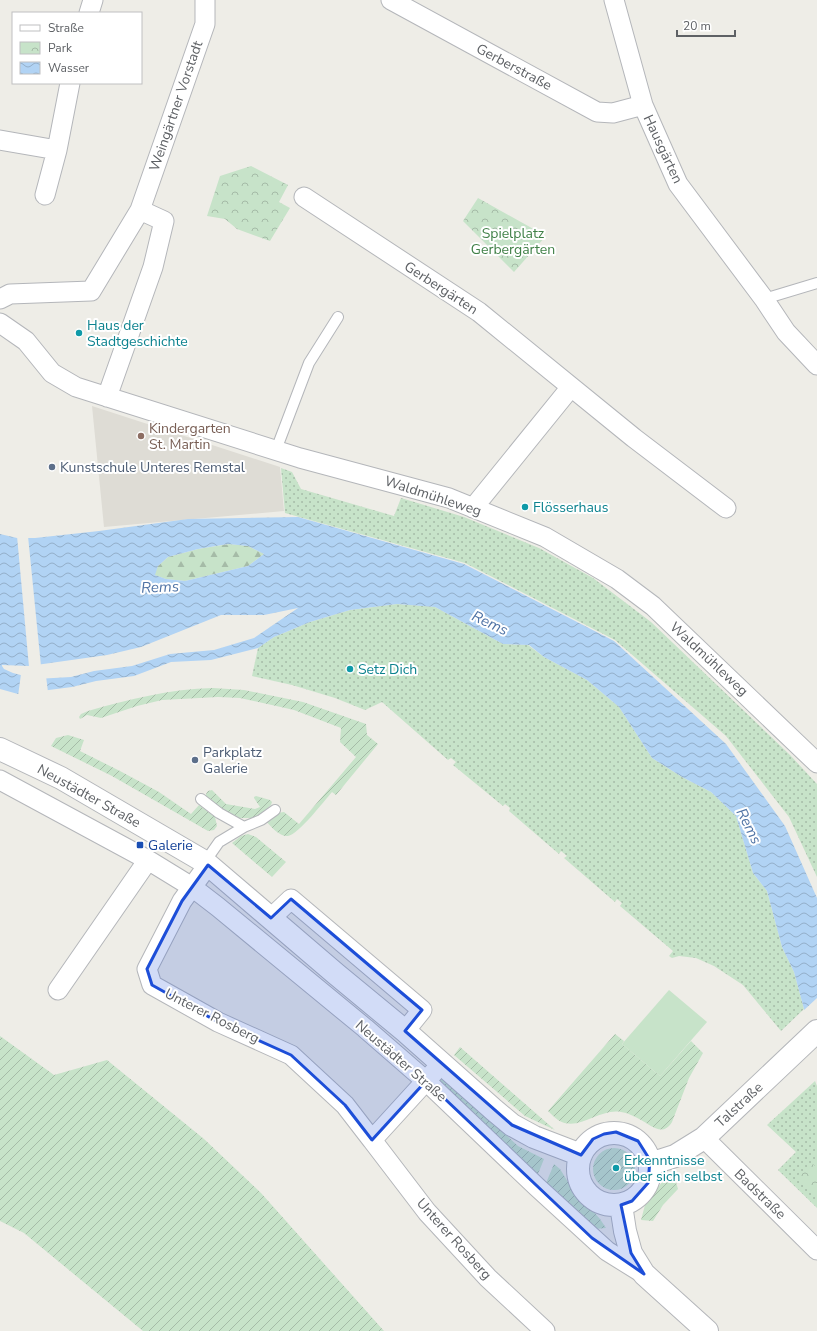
<svg xmlns="http://www.w3.org/2000/svg" width="817" height="1331" viewBox="0 0 817 1331" font-family="'Nunito Sans',sans-serif">
	<style>
		.education { fill: #dedcd5 }
		.grass { fill: url(#grass-dots) }
		.forest { fill: url(#forest-firs) }
		.park { fill: url(#park-crowns) }
		.garden { fill: url(#garden-furrows) }
		.pitch { fill: #c7e3c9 }
		.water { fill: url(#water-waves); fill-rule: evenodd }
		.pier { fill: #eeede7 }
		.lines { fill: none; stroke-linecap: round; stroke-linejoin: round }
		.service-casing { stroke: #b4b6ba; stroke-width: 12 }
		.minor-casing { stroke: #b4b6ba; stroke-width: 21 }
		.tertiary-casing { stroke: #b4b6ba; stroke-width: 24 }
		.service { stroke: #fff; stroke-width: 10 }
		.minor { stroke: #fff; stroke-width: 19 }
		.tertiary { stroke: #fff; stroke-width: 22 }
		.marked { fill: #1d4ed8; fill-opacity: 0.2; stroke: #1d4ed8; stroke-width: 3; stroke-linejoin: round }
		.culture-dot { fill: #0f9aa8; stroke: #fff; stroke-width: 1.5 }
		.education-dot { fill: #8d6e63; stroke: #fff; stroke-width: 1.5 }
		.service-dot { fill: #5c6f8a; stroke: #fff; stroke-width: 1.5 }
		.transit-dot { fill: #1a4fb4; stroke: #fff; stroke-width: 1.5 }
		.labels { text-anchor: middle; dominant-baseline: central; stroke-width: 4; stroke-linejoin: round; paint-order: stroke }
		.street-label { font-size: 14px; fill: #5e6165; stroke: #fff }
		.park-label { font-size: 14px; fill: #418148; stroke: #fff }
		.culture-label { font-size: 14px; fill: #0d838f; stroke: #fff; text-anchor: start }
		.education-label { font-size: 14px; fill: #785e54; stroke: #fff; text-anchor: start }
		.service-label { font-size: 14px; fill: #4e5e75; stroke: #fff; text-anchor: start }
		.transit-label { font-size: 14px; fill: #164399; stroke: #fff; text-anchor: start }
		.water-label { font-size: 15px; font-style: italic; fill: #4f73a5; stroke: #fff }
	</style>
	<defs>
		<pattern id="grass-dots" width="8" height="8" patternUnits="userSpaceOnUse"><rect width="8" height="8" fill="#c7e3c9"/><path d="M2 2h.1M6 6h.1" fill="none" stroke="#a5bba7" stroke-width="1.8" stroke-linecap="round"/></pattern>
		<pattern id="forest-firs" width="22" height="20" patternUnits="userSpaceOnUse"><rect width="22" height="20" fill="#c7e3c9"/><path d="M5 1l3.5 6h-7zM16 11l3.5 6h-7z" fill="#a5bba7"/></pattern>
		<pattern id="park-crowns" width="20" height="18" patternUnits="userSpaceOnUse"><rect width="20" height="18" fill="#c7e3c9"/><path d="M2 6a3 3 0 1 1 6 0M12 15a3 3 0 1 1 6 0" fill="none" stroke="#a5bba7"/></pattern>
		<pattern id="garden-furrows" width="10" height="10" patternUnits="userSpaceOnUse"><rect width="10" height="10" fill="#c7e3c9"/><path d="M-1 1l2-2M0 10L10 0M9 11l2-2" fill="none" stroke="#a5bba7"/></pattern>
		<pattern id="water-waves" width="16" height="10" patternUnits="userSpaceOnUse"><rect width="16" height="10" fill="#b1d3f4"/><path d="M0 5q4-4 8 0t8 0" fill="none" stroke="#93afc9"/></pattern>
	</defs>
	<rect width="100%" height="100%" fill="#eeede7"/>
	<path class="education" d="M 92,406 L 280,467 L 284,511 L 104,527 Z"/>
	<path class="grass" d="M 281,468 L 292,472 L 301,489 L 394,516 L 401,498 L 464,517 L 539,548 L 593,578 L 651,622 L 790,755 L 817,784 L 817,877 L 789,817 L 726,736 L 615,640 L 465,563 L 285,513 Z
		M 397,604 L 435,607 L 503,644 L 528,645 L 544,657 L 587,680 L 619,707 L 652,758 L 682,777 L 711,792 L 736,816 L 753,873 L 767,891 L 782,947 L 794,972 L 804,1009 L 781,1031 L 743,985 L 714,966 L 696,958 L 679,956 L 672,958 L 669,956 L 673,951 L 620,906 L 622,903 L 617,899 L 615,902 L 564,858 L 567,856 L 561,851 L 559,854 L 509,811 L 510,808 L 505,804 L 503,806 L 453,765 L 456,762 L 451,758 L 448,760 L 382,702 L 365,710 L 335,698 L 292,685 L 252,676 L 258,648 L 274,637 L 310,622 L 350,610 Z
		M 815,1081 L 817,1086 L 817,1208 L 778,1170 L 796,1152 L 767,1125 Z"/>
	<path class="forest" d="M 229,544 L 248,546 L 264,554 L 248,566 L 185,581 L 166,579 L 154,575 L 158,566 L 168,557 L 198,549 Z"/>
	<path class="park" d="M 251,166 L 288,185 L 279,202 L 290,208 L 270,241 L 237,229 L 225,219 L 207,216 L 220,176 Z
		M 478,198 L 546,236 L 514,272 L 463,221 Z
		M 812,1163 L 817,1168 L 817,1195 L 796,1177 Z"/>
	<path class="garden" d="M 213,688 L 244,690 L 303,702 L 366,724 L 367,735 L 378,744 L 336,795 L 332,792 C 324,801 299,834 288,836 C 280,837 271,827 266,821 L 277,813 L 284,812 L 299,824 L 356,757 L 340,742 L 341,728 L 294,710 L 240,698 L 218,697 L 162,700 L 137,706 L 101,718 L 87,715 L 80,719 L 79,717 L 81,714 L 88,711 C 130,699 170,689 213,688 Z
		M 68,735 L 84,740 L 80,751 L 120,771 L 159,792 L 191,814 L 199,805 L 215,817 L 217,826 L 214,830 L 208,831 L 112,776 L 51,746 L 56,738 Z
		M 212,790 L 226,804 L 255,809 L 260,807 L 254,798 L 254,797 L 256,796 L 270,800 L 272,802 L 271,805 L 257,818 L 236,818 L 230,815 L 206,798 L 206,794 L 208,791 Z
		M 248,834 L 256,837 L 286,862 L 272,877 L 232,843 L 241,836 Z
		M 615,1034 L 624,1041 L 622,1044 L 660,1076 L 691,1041 L 703,1053 L 689,1078 L 672,1122 C 663,1137 652,1126 641,1120 C 634,1116 628,1113 621,1112 C 599,1108 578,1133 558,1120 C 554,1117 551,1114 548,1111 Z
		M 0,1036 L 54,1075 L 107,1060 L 204,1139 L 261,1193 L 384,1331 L 143,1331 L 24,1233 L 0,1221 Z
		M 460,1047 L 555,1130 L 525,1116 L 454,1055 Z
		M 441,1075 L 518,1146 L 544,1159 L 538,1174 L 437,1081 Z
		M593 1169a21 21 0 1 1 42 0a21 21 0 1 1-42 0Z
		M 554,1164 L 560,1169 L 581,1203 L 593,1211 L 600,1219 L 606,1228 L 595,1229 L 546,1183 Z
		M 674,1175 L 678,1189 L 663,1205 L 653,1221 L 641,1220 L 645,1205 L 658,1187 L 664,1180 Z"/>
	<path class="pitch" d="M 669,990 L 707,1022 L 660,1076 L 622,1044 Z"/>
	<path class="water" d="M 298,517 L 464,564 L 614,641 L 726,744 L 785,826 L 817,898 L 817,1057 L 794,972 L 782,947 L 767,891 L 753,873 L 736,816 L 711,792 L 682,777 L 652,758 L 619,707 L 587,680 L 544,657 L 529,645 L 503,644 L 435,607 L 397,604 L 350,610 L 310,622 L 274,637 L 258,648 L 211,660 L 171,662 L 134,676 L 96,681 L 72,687 L 18,694 L 0,689 L 0,534 L 17,538 L 35,538 L 99,531 L 188,519 ZM 228,544 L 248,546 L 264,554 L 248,566 L 185,581 L 166,579 L 155,575 L 158,566 L 168,557 L 198,549 ZM 298,608 L 254,638 L 214,650 L 170,654 L 132,666 L 94,671 L 71,677 L 36,679 L 13,673 L 4,669 L 2,666 L 2,665 L 29,666 L 107,655 L 141,647 L 221,615 L 264,615 Z"/>
	<path class="pier" d="M 17,536 L 28,536 L 41,666 L 29,667 Z
		M 21,674 L 36,677 L 46,676 L 48,692 L 18,696 Z
		M 817,998 L 817,1059 L 815,1057 L 803,1011 Z"/>
	<g class="lines">
		<g class="service-casing">
			<path id="service" d="M 764,299 L 817,283
				M 276,450 L 309,363 L 338,317
				M 201,799 L 219,813 L 244,827
				M 205,862 L 219,842 L 244,827 L 261,820 L 275,810"/>
		</g>
		<g class="minor-casing">
			<path id="minor" d="M 391,0 L 597,112 L 613,113 L 643,105
				M 614,0 L 643,105 L 678,184 L 764,299 L 786,332 L 817,365
				M 89,13 L 93,0
				M 0,140 L 57,150
				M 45,195 L 57,150 L 70,83
				M 304,197 L 479,312 L 634,438 L 726,508
				M 0,299 L 10,294 L 91,291 L 140,210 L 205,24 L 205,0
				M 0,323 L 26,341 L 52,373 L 76,387 L 300,458 L 449,498 L 545,537 L 617,579 L 653,606 L 817,763
				M 107,397 L 153,267 L 164,221 L 140,210
				M 473,508 L 571,387
				M 0,780 L 148,860 L 192,887 L 218,907 L 365,1028 L 426,1081 L 537,1187 L 607,1251 L 644,1274
				M 208,865 L 182,901 L 147,969 L 152,985 L 218,1022 L 291,1055 L 345,1105 L 372,1140
				M 271,918 L 291,899 L 422,1010 L 405,1031
				M 58,990 L 148,860
				M 434,1072 L 372,1140 L 427,1212 L 488,1278 L 545,1331
				M 704,1138 L 817,1250"/>
		</g>
		<g class="tertiary-casing">
			<path id="tertiary" d="M 0,749 L 61,778 L 205,862 L 336,974 L 405,1031 L 494,1110 L 512,1125 L 534,1137 L 581,1155
				M578 1169a36 36 0 1 1 72 0a36 36 0 1 1-72 0Z
				M 650,1164 L 675,1156 L 704,1138 L 817,1031
				M 621,1205 L 625,1231 L 631,1253 L 644,1274 L 707,1331"/>
		</g>
		<use href="#service" class="service"/>
		<use href="#minor" class="minor"/>
		<use href="#tertiary" class="tertiary"/>
	</g>
	<path class="marked" d="M 208,865 L 271,918 L 291,899 L 397,989 L 422,1010 L 405,1031 L 512,1125 L 581,1155 L 593,1139 L 604,1134 L 616,1132 L 638,1141 L 650,1160 L 648,1183 L 632,1201 L 621,1205 L 631,1253 L 644,1274 L 592,1238 L 426,1081 L 372,1140 L 345,1105 L 291,1055 L 218,1022 L 152,985 L 147,969 L 182,901 Z"/>
	<g class="culture-dot">
		<circle cx="79" cy="333" r="4"/>
		<circle cx="525" cy="507" r="4"/>
		<circle cx="350" cy="669" r="4"/>
		<circle cx="616" cy="1168" r="4"/>
	</g>
	<circle class="education-dot" cx="141" cy="436" r="4"/>
	<g class="service-dot">
		<circle cx="52" cy="467" r="4"/>
		<circle cx="195" cy="760" r="4"/>
	</g>
	<rect class="transit-dot" x="136" y="841" width="8" height="8" rx="2"/>
	<g class="labels">
		<g class="street-label">
			<text transform="translate(514 67) rotate(28)">Gerberstraße</text>
			<text transform="translate(176 106) rotate(-71)">Weingärtner Vorstadt</text>
			<text transform="translate(663 149) rotate(65)">Hausgärten</text>
			<text transform="translate(441 288) rotate(33)">Gerbergärten</text>
			<text transform="translate(433 496) rotate(18)">Waldmühleweg</text>
			<text transform="translate(709 659) rotate(43)">Waldmühleweg</text>
			<text transform="translate(89 796) rotate(29)">Neustädter Straße</text>
			<text transform="translate(212 1016) rotate(27)">Unterer Rosberg</text>
			<text transform="translate(401 1061) rotate(41)">Neustädter Straße</text>
			<text transform="translate(739 1105) rotate(-43)">Talstraße</text>
			<text transform="translate(760 1194) rotate(44)">Badstraße</text>
			<text transform="translate(454 1239) rotate(48)">Unterer Rosberg</text>
		</g>
		<g class="park-label">
			<text x="513" y="233">Spielplatz<tspan x="513" dy="16">Gerbergärten</tspan></text>
		</g>
		<g class="culture-label">
			<text x="87" y="325">Haus der<tspan x="87" dy="16">Stadtgeschichte</tspan></text>
			<text x="533" y="507">Flösserhaus</text>
			<text x="358" y="669">Setz Dich</text>
			<text x="624" y="1160">Erkenntnisse<tspan x="624" dy="16">über sich selbst</tspan></text>
		</g>
		<g class="education-label">
			<text x="149" y="428">Kindergarten<tspan x="149" dy="16">St. Martin</tspan></text>
		</g>
		<g class="service-label">
			<text x="60" y="467">Kunstschule Unteres Remstal</text>
			<text x="203" y="752">Parkplatz<tspan x="203" dy="16">Galerie</tspan></text>
		</g>
		<g class="transit-label">
			<text x="148" y="845">Galerie</text>
		</g>
		<g class="water-label">
			<text transform="translate(160 587) rotate(-2)">Rems</text>
			<text transform="translate(490 623) rotate(25)">Rems</text>
			<text transform="translate(749 826) rotate(63)">Rems</text>
		</g>
	</g>
	<rect x="12" y="12" width="130" height="72" fill="#ffffff" stroke="#bfc0c1"/>
	<rect x="20" y="25" width="20" height="6" fill="#ffffff" stroke="#bfc0c1"/>
	<text x="48" y="32" font-size="12" fill="#5e6165">Straße</text>
	<rect x="20" y="42" width="20" height="12" fill="url(#park-crowns)" stroke="#bfc0c1"/>
	<text x="48" y="52" font-size="12" fill="#5e6165">Park</text>
	<rect x="20" y="62" width="20" height="12" fill="url(#water-waves)" stroke="#bfc0c1"/>
	<text x="48" y="72" font-size="12" fill="#5e6165">Wasser</text>
	<path d="M677 30v6h58v-6" fill="none" stroke="#5e6165" stroke-width="2"/>
	<text x="683" y="30" font-size="12" fill="#5e6165" stroke="#ffffff" stroke-width="3" paint-order="stroke">20 m</text>
</svg>
